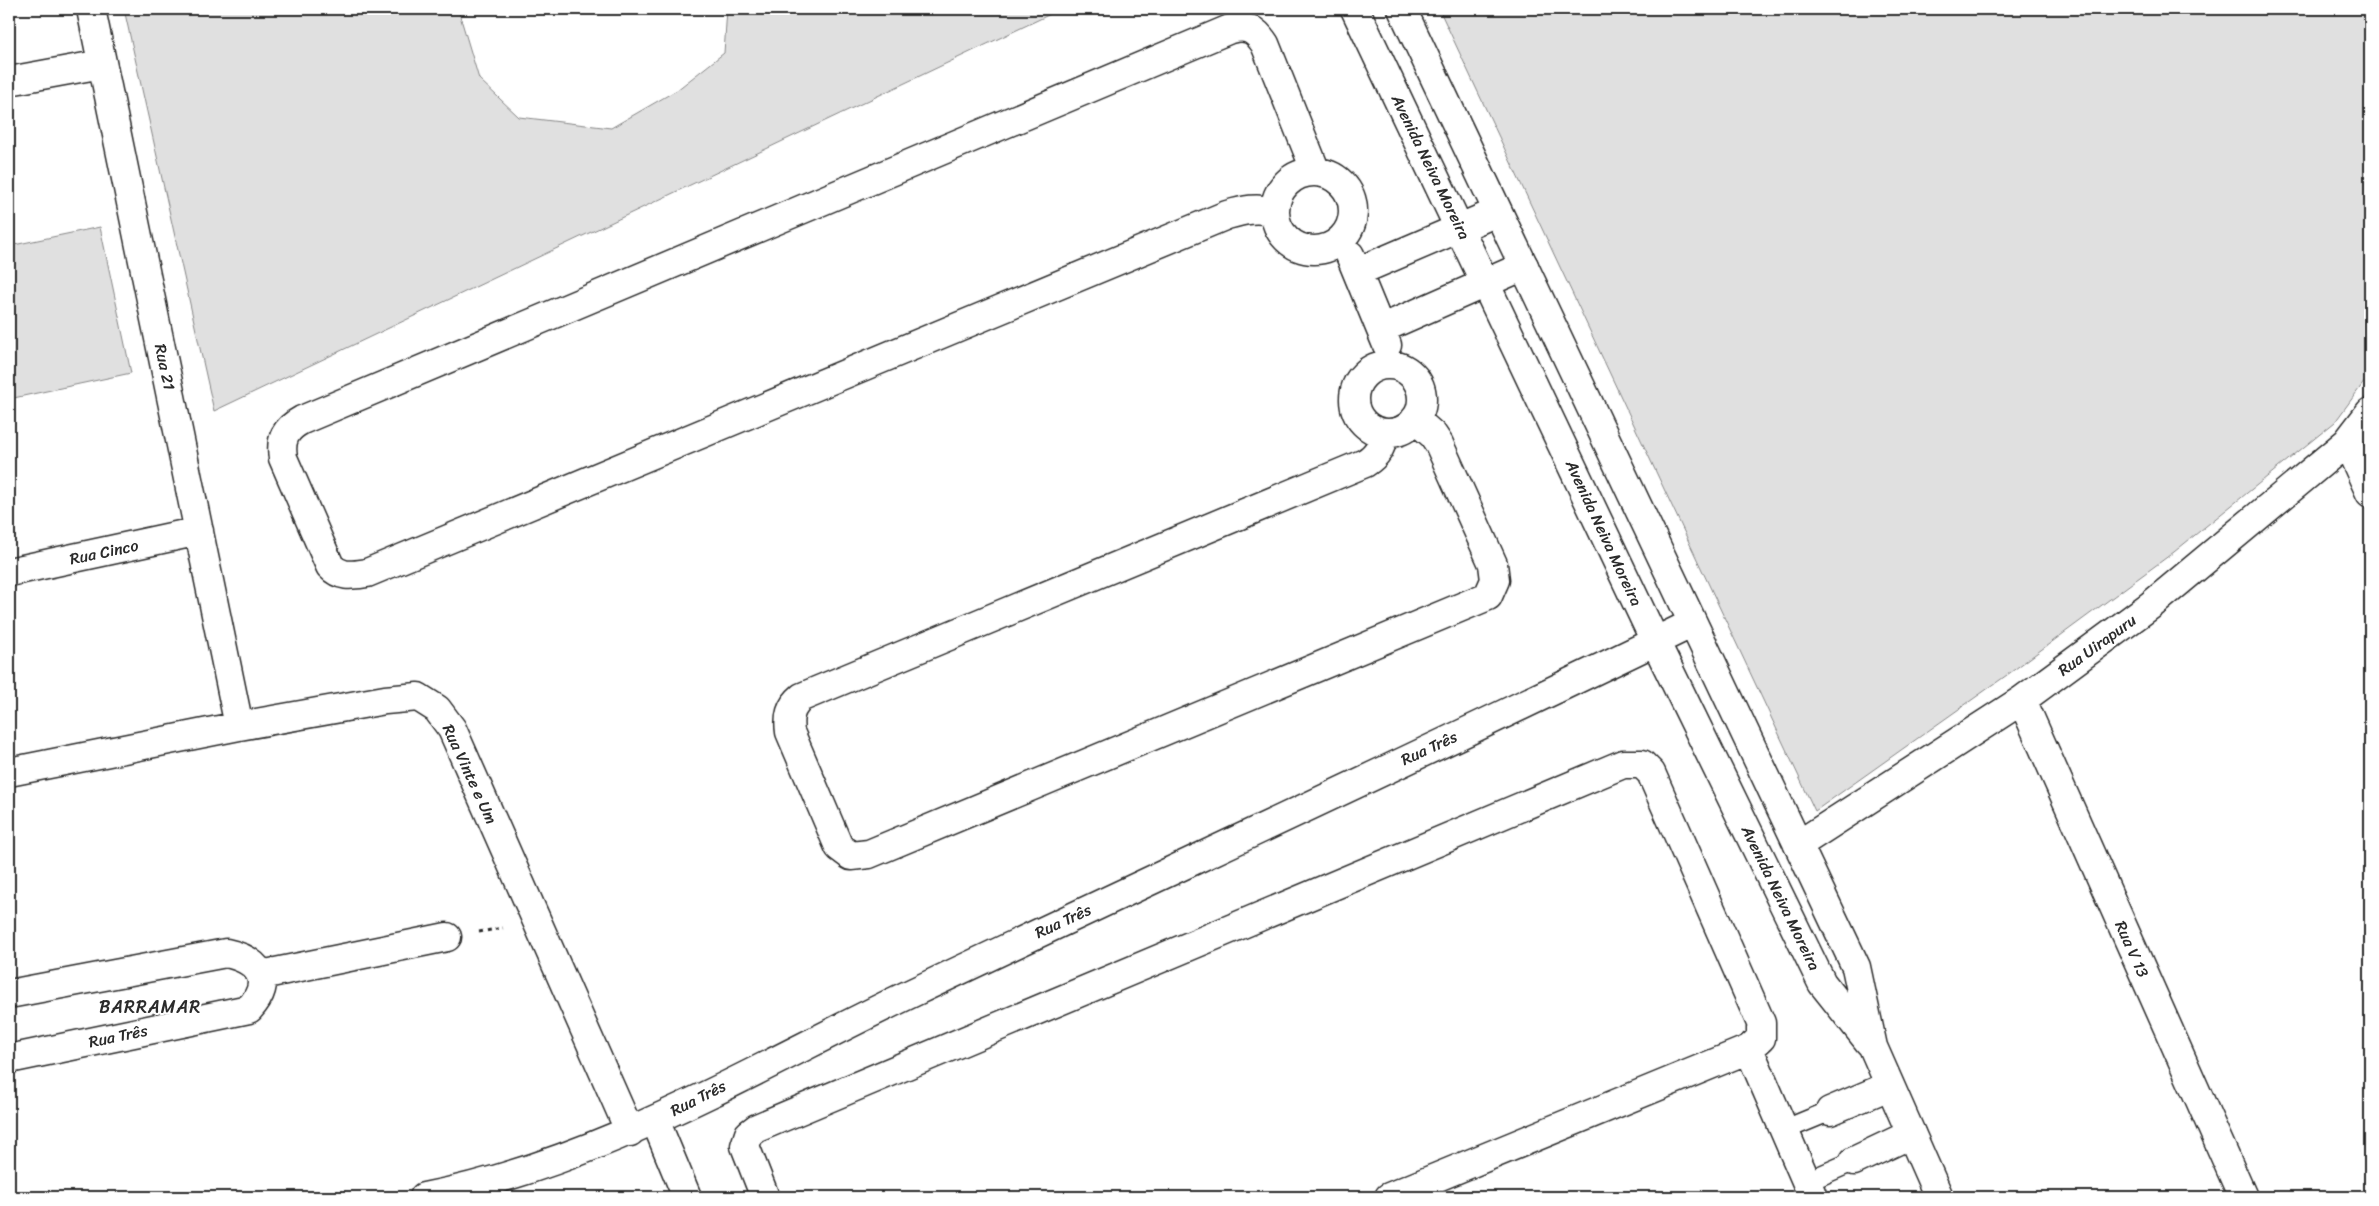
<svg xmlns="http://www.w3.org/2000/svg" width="2379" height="1206" viewBox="0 0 2379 1206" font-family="Sriracha,sans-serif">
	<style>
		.green { fill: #e0e0e0; stroke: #868686 }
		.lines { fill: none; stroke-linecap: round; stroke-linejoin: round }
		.service-casing { stroke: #2b2b2b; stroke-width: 22 }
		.minor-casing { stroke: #2b2b2b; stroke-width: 31 }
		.tertiary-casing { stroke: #2b2b2b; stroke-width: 31 }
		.path { stroke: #2b2b2b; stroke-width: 3; stroke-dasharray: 4 4; stroke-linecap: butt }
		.service { stroke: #fff; stroke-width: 19 }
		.minor { stroke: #fff; stroke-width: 28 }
		.tertiary { stroke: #fff; stroke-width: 28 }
		.labels { text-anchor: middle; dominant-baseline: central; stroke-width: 4; stroke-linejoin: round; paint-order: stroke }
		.street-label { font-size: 16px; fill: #2b2b2b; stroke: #fff }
		.neighbourhood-label { font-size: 18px; letter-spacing: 1px; fill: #2b2b2b; stroke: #fff }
	</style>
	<rect width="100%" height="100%" fill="#fff"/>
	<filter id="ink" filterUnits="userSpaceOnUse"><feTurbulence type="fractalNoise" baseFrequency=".02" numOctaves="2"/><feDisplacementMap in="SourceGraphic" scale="10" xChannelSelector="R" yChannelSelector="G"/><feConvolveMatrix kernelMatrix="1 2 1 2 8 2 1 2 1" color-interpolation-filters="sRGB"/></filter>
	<g filter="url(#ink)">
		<path class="green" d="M 124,9 L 458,9 L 479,79 L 519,117 L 611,128 L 677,90 L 724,53 L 727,9 L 1061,9 L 214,411 Z
			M 1439,9 L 2365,9 L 2370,21 L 2370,374 L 2335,422 L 2174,552 L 2007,675 L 1815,811 Z
			M 100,227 L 131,373 L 9,399 L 9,246 Z"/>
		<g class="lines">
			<g class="service-casing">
				<path id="service" d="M 1784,1130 L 1830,1111
					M 1806,1182 L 1854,1161"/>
			</g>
			<g class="minor-casing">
				<path id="minor" d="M 91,9 L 239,726
					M 9,81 L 102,64
					M1275 211a39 39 0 1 1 78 0a39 39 0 1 1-78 0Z
					M 1275,212 C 1257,207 1244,210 1227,215 L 367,573 C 353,575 341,578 330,566 L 283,458 C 280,439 285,429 302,420 L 1230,29 C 1248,25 1255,29 1265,44 L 1316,172
					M 1350,255 L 1387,345
					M 1357,272 L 1497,212
					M 1381,329 L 1524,266
					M1354 399a34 34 0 1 1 68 0a34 34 0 1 1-68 0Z
					M 1385,433 C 1381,447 1378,455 1365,463 L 802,697 C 790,707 788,717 790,732 L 839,847 L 851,856 L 869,854 L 1488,596 L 1495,580 L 1493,564 L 1439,444 L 1433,435 L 1415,419
					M 2347,442 L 2370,493
					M 9,572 L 199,531
					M 2022,700 L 2243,1197
					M 9,772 L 239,726 L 385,700 L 418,697 L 437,709 L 452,729 L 630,1132
					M 1798,845 L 2022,700 L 2151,605 L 2347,442 L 2370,412
					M 261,975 L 447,937
					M 9,994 L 226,953 C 259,960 275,981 249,1009 L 9,1059
					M 1749,1049 L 1813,1197
					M 1830,1111 L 1889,1086
					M 655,1120 L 687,1197
					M 1854,1161 L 1911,1134
					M 765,1197 L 745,1146 L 749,1134 L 757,1128 L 1623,764 L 1642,764 L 1651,773 L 1761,1023 L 1761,1038 L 1749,1049 L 1389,1197"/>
			</g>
			<g class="tertiary-casing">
				<path id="tertiary" d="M 1355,9 L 1655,641 L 1822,983 L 1869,1042
					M 1402,9 L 1856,967 L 1873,1047 L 1939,1197
					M 424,1197 C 600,1163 754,1068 914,992 C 1173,869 1435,749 1693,623"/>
			</g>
			<path class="path" d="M 479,932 L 503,928"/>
			<use href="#service" class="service"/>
			<use href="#minor" class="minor"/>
			<use href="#tertiary" class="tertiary"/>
		</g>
	</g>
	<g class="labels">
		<g class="street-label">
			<text transform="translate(1431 167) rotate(64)">Avenida Neiva Moreira</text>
			<text transform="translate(165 367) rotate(78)">Rua 21</text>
			<text transform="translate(1604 533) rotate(65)">Avenida Neiva Moreira</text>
			<text transform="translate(104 552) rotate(-12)">Rua Cinco</text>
			<text transform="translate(2097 645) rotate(-36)">Rua Uirapuru</text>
			<text transform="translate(1429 748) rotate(-25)">Rua Três</text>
			<text transform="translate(470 774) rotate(65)">Rua Vinte e Um</text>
			<text transform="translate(1781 898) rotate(64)">Avenida Neiva Moreira</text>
			<text transform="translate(1063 921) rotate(-25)">Rua Três</text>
			<text transform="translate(2132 949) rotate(66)">Rua V 13</text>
			<text transform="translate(118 1036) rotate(-12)">Rua Três</text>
			<text transform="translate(698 1098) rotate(-27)">Rua Três</text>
		</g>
		<g class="neighbourhood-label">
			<text x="150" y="1007">BARRAMAR</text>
		</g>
	</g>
	<rect width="2379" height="1206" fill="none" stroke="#fff" stroke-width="30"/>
	<rect x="15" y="15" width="2349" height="1176" fill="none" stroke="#2b2b2b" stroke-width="2" filter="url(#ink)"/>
</svg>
